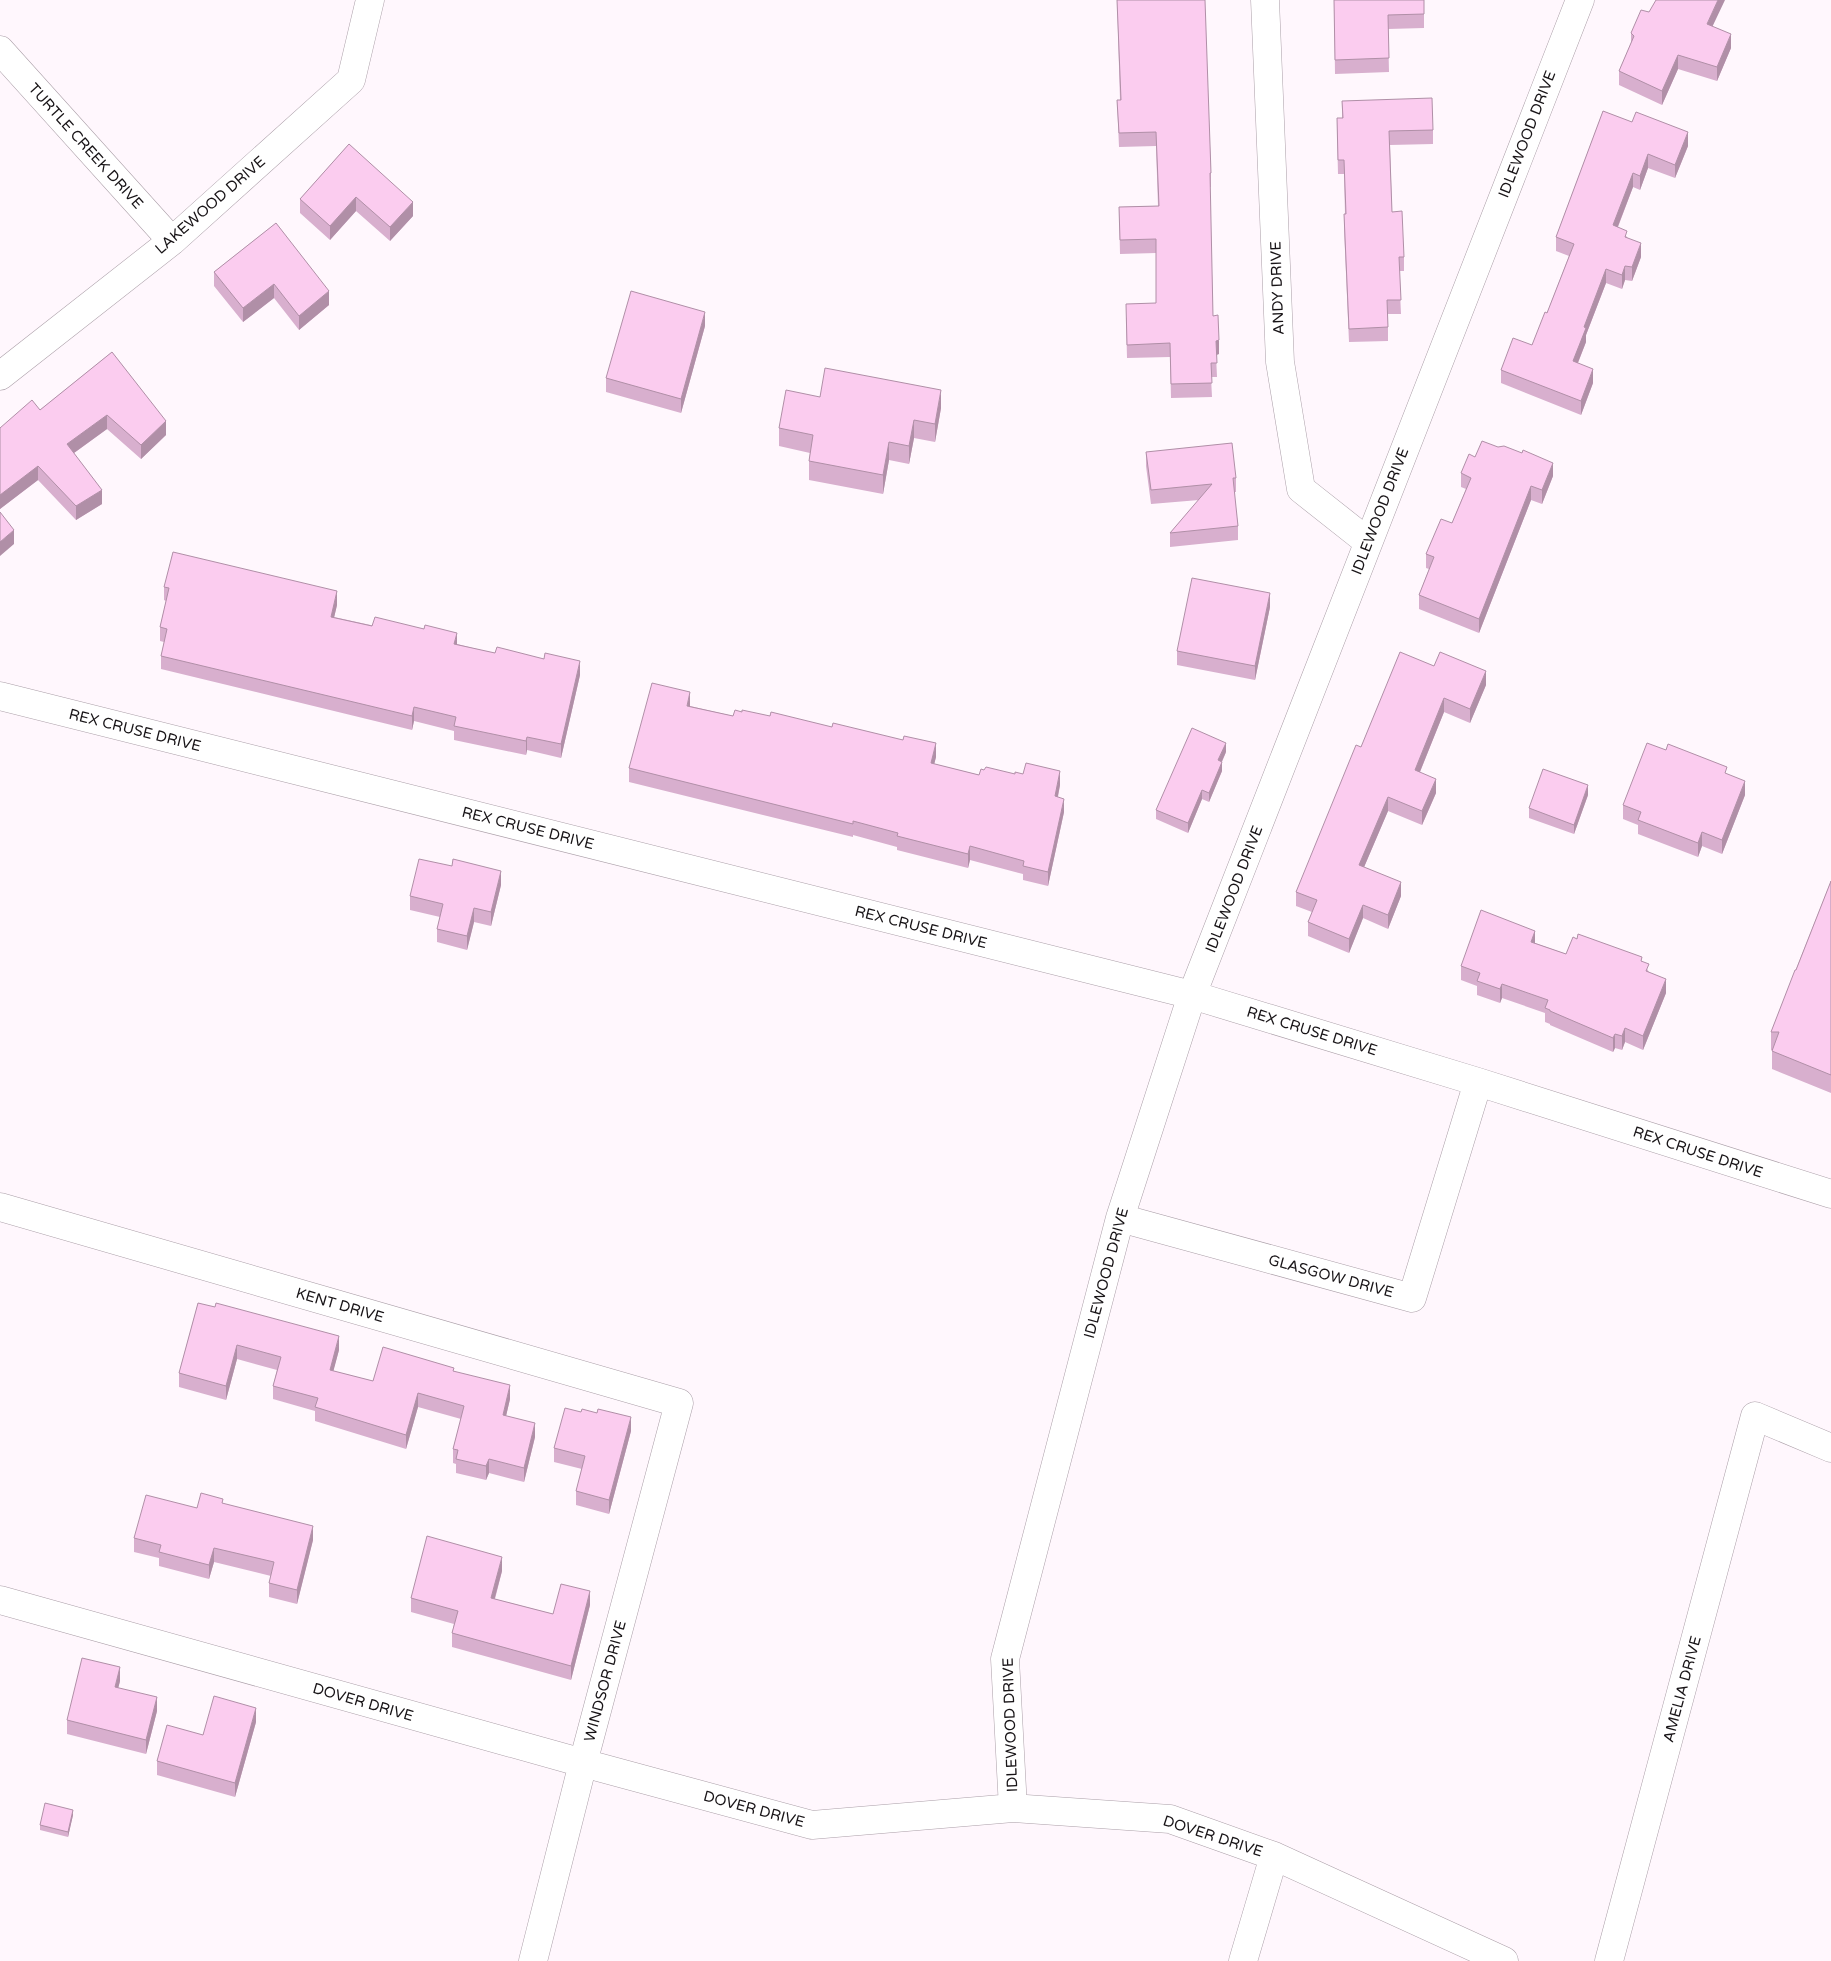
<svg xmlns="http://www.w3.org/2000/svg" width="1831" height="1961" viewBox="0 0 1831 1961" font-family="'Varela Round',sans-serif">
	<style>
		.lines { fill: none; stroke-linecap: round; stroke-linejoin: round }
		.street-casing { stroke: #ab9fa8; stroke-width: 29 }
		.street { stroke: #fff; stroke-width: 28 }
		.wall { fill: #d8afce }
		.shaded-wall { fill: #b08fa7 }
		.building { fill: #fbccef; stroke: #b08fa7 }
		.labels { text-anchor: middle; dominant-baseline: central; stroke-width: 4; stroke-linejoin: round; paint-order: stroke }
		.street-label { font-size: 15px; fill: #181417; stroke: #fff }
	</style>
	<rect width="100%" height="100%" fill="#fff7fd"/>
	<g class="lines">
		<g class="street-casing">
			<path id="street" d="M 1265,0 L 1280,362 L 1301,489 L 1368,542
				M 0,50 L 172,241
				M 0,376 L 172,241 L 351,80 L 370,0
				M 0,696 L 1192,995 L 1478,1082 L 1831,1194
				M 0,1207 L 679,1403 L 583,1763 L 533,1961
				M 1120,1218 L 1412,1298 L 1478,1082
				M 0,1600 L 583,1763 L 812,1825 L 1013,1808 L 1170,1819 L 1274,1856 L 1504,1961
				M 1013,1808 L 1005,1659 L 1120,1218 L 1192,995 L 1580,0
				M 1243,1961 L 1274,1856
				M 1609,1961 L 1755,1416 L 1831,1448"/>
		</g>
		<use href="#street" class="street"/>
	</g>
	<path class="wall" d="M 1117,0 L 1205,12 L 1211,173 L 1211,187 L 1210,187 L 1213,316 L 1219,354 L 1216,355 L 1217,377 L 1211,377 L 1212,397 L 1171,398 L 1170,357 L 1127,358 L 1126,318 L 1156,303 L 1156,253 L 1120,254 L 1119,207 L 1158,206 L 1156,146 L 1119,147 L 1117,100 L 1120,100 Z
		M 1334,0 L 1424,0 L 1424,28 L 1388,29 L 1389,72 L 1335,74 Z
		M 1649,12 L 1712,26 L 1731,48 L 1717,81 L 1678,69 L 1662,105 L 1619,85 L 1619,71 L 1631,43 L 1631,33 Z
		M 1342,101 L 1433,130 L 1433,144 L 1390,145 L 1392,212 L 1404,257 L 1404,271 L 1399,271 L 1401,314 L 1388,314 L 1388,341 L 1349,342 L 1344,228 L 1344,214 L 1345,214 L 1344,174 L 1338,174 L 1337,132 L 1337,118 L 1342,118 Z
		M 1603,111 L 1688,146 L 1675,178 L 1648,168 L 1640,190 L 1633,187 L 1618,227 L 1627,237 L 1641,257 L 1632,281 L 1625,280 L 1622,289 L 1606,283 L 1586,335 L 1586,342 L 1578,363 L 1593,383 L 1581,415 L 1501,383 L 1501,370 L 1532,345 L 1547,313 L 1569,256 L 1556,251 L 1556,237 Z
		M 349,144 L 413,216 L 390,241 L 356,211 L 330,240 L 300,213 L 300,199 Z
		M 276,223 L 329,305 L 299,330 L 274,298 L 243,322 L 214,286 L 214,272 Z
		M 705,326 L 681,413 L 606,392 L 606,378 Z
		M 112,352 L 166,435 L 141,459 L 107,429 L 74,453 L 102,504 L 76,520 L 38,480 L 0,509 L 0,428 L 40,410 Z
		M 820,397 L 941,408 L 935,442 L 914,438 L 909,464 L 889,460 L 883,494 L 809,480 L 809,461 L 810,453 L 779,446 L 779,428 Z
		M 1146,452 L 1236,478 L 1236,492 L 1234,492 L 1238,526 L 1238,540 L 1170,547 L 1170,533 L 1199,500 L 1151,504 L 1146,466 Z
		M 1475,457 L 1553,476 L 1542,504 L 1531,500 L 1479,633 L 1419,609 L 1419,595 L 1429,569 L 1426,568 L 1426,554 L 1452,523 L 1466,489 L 1461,487 L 1461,473 Z
		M 164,587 L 337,605 L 334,617 L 457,644 L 580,675 L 561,758 L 527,750 L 526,755 L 454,740 L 454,731 L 414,721 L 412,730 L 161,669 L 161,656 L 164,642 L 160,641 L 160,627 L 166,601 L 164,600 Z
		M 1270,607 L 1255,680 L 1177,665 L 1177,651 Z
		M 1434,666 L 1486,685 L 1470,723 L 1444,712 L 1420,772 L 1436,793 L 1422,825 L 1388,811 L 1364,867 L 1401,896 L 1388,929 L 1363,918 L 1349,953 L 1308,936 L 1308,922 L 1312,912 L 1296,906 L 1296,892 L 1361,747 Z
		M 690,706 L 733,716 L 936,757 L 934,764 L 979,775 L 984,770 L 1015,774 L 1060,785 L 1058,797 L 1064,812 L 1048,886 L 1023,880 L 1023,874 L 970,860 L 968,868 L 897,850 L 897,847 L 853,835 L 853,837 L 629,782 L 629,768 Z
		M 1226,752 L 1222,762 L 1222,771 L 1209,802 L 1202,799 L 1188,833 L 1156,819 L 1156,810 Z
		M 1727,774 L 1745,795 L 1722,854 L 1702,846 L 1698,857 L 1638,834 L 1638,825 L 1623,819 L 1623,805 Z
		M 1588,795 L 1574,834 L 1529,818 L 1529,808 Z
		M 1831,881 L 1831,1093 L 1772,1069 L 1772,1050 L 1771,1050 L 1771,1032 Z
		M 501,885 L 491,926 L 474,922 L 467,950 L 437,942 L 437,929 L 440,917 L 410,910 L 410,896 Z
		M 1535,943 L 1566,954 L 1642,961 L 1649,972 L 1666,993 L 1643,1050 L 1625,1042 L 1622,1050 L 1615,1048 L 1613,1052 L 1550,1025 L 1550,1024 L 1545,1022 L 1545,1013 L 1502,998 L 1500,1003 L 1477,995 L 1477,986 L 1461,980 L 1461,966 Z
		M 198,1303 L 339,1350 L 333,1371 L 373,1381 L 454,1371 L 510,1399 L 506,1416 L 535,1437 L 524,1482 L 489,1473 L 486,1480 L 456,1473 L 456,1464 L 453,1463 L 453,1449 L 461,1419 L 418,1407 L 406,1449 L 315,1421 L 315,1411 L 273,1399 L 273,1386 L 277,1370 L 237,1359 L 226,1400 L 179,1387 L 179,1373 Z
		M 581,1412 L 597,1413 L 631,1431 L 609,1514 L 576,1505 L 576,1491 L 582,1469 L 554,1462 L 554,1448 Z
		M 223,1504 L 313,1540 L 297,1604 L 269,1597 L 269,1583 L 271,1576 L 214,1562 L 209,1579 L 159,1566 L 159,1558 L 134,1552 L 134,1538 L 197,1508 Z
		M 502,1571 L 495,1599 L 553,1614 L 590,1605 L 571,1680 L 452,1647 L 452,1633 L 454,1624 L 411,1612 L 411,1598 Z
		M 120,1681 L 118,1688 L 157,1711 L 146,1754 L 67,1734 L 67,1720 Z
		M 256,1722 L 235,1797 L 157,1775 L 157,1761 L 203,1735 Z
		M 73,1815 L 68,1837 L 40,1830 L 40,1825 Z"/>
	<path class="shaded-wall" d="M 1718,0 L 1725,0 L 1707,38 L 1707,24 Z
		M 1731,34 L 1731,48 L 1717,81 L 1717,67 Z
		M 1678,55 L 1678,69 L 1662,105 L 1662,91 Z
		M 1688,132 L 1688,146 L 1675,178 L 1675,165 Z
		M 1648,154 L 1648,168 L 1640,190 L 1640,176 Z
		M 1633,173 L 1633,187 L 1613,239 L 1613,225 Z
		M 356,197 L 356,211 L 330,240 L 330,226 Z
		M 413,202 L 413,216 L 390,241 L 390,227 Z
		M 1641,243 L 1641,257 L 1632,281 L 1632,267 Z
		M 1625,266 L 1625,280 L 1622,289 L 1622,275 Z
		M 1606,269 L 1606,283 L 1586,335 L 1586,342 L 1573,375 L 1573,361 L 1584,327 Z
		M 274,284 L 274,298 L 243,322 L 243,308 Z
		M 329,291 L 329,305 L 299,330 L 299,316 Z
		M 705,312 L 705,326 L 681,413 L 681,399 Z
		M 1219,340 L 1219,354 L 1216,355 L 1216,341 Z
		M 1593,369 L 1593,383 L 1581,415 L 1581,401 Z
		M 941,390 L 941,408 L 935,442 L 935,424 Z
		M 107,415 L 107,429 L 67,458 L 67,444 Z
		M 914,420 L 914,438 L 909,464 L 909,446 Z
		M 166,421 L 166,435 L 141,459 L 141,445 Z
		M 889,442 L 889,460 L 883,494 L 883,475 Z
		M 1553,463 L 1553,476 L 1542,504 L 1542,490 Z
		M 38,466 L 38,480 L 0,509 L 0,495 Z
		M 1531,486 L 1531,500 L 1479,633 L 1479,619 Z
		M 102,490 L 102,504 L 76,520 L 76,506 Z
		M 14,530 L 14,544 L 0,556 L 0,542 Z
		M 337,591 L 337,605 L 331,631 L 331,617 Z
		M 1270,593 L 1270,607 L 1255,680 L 1255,666 Z
		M 457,633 L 457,647 L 454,644 Z
		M 580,661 L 580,675 L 561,758 L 561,744 Z
		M 1486,671 L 1486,685 L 1470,723 L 1470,709 Z
		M 690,692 L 690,706 L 687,706 Z
		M 1444,698 L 1444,712 L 1415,784 L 1415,770 Z
		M 414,707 L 414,721 L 412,730 L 412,716 Z
		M 527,737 L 527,750 L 526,755 L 526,741 Z
		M 936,743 L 936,757 L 931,777 L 931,763 Z
		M 1226,743 L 1226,752 L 1218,770 L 1218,760 Z
		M 1222,762 L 1222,771 L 1209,802 L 1209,793 Z
		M 1060,771 L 1060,785 L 1055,810 L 1055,796 Z
		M 1436,779 L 1436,793 L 1422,825 L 1422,811 Z
		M 1745,781 L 1745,795 L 1722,854 L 1722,840 Z
		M 1588,785 L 1588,795 L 1574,834 L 1574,825 Z
		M 1202,790 L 1202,799 L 1188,833 L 1188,823 Z
		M 1388,797 L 1388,811 L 1359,879 L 1359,865 Z
		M 1064,799 L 1064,812 L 1048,886 L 1048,872 Z
		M 1702,832 L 1702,846 L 1698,857 L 1698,843 Z
		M 970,846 L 970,860 L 968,868 L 968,854 Z
		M 501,871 L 501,885 L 491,926 L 491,912 Z
		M 1401,882 L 1401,896 L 1388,929 L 1388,915 Z
		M 1363,905 L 1363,918 L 1349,953 L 1349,939 Z
		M 474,908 L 474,922 L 467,950 L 467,936 Z
		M 1535,931 L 1535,945 L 1531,942 Z
		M 1666,979 L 1666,993 L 1643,1050 L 1643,1036 Z
		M 1502,984 L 1502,998 L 1500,1003 L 1500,989 Z
		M 1625,1028 L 1625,1042 L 1622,1050 L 1622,1036 Z
		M 1615,1034 L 1615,1048 L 1613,1052 L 1613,1038 Z
		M 339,1336 L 339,1350 L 330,1384 L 330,1370 Z
		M 237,1345 L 237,1359 L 226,1400 L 226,1386 Z
		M 510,1385 L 510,1399 L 503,1429 L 503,1415 Z
		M 418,1393 L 418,1407 L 406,1449 L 406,1435 Z
		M 631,1417 L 631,1431 L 609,1514 L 609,1500 Z
		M 535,1423 L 535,1437 L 524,1482 L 524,1468 Z
		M 489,1459 L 489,1473 L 486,1480 L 486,1466 Z
		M 313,1526 L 313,1540 L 297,1604 L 297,1590 Z
		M 214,1548 L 214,1562 L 209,1579 L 209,1565 Z
		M 502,1557 L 502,1571 L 491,1612 L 491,1598 Z
		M 590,1591 L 590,1605 L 571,1680 L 571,1666 Z
		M 120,1667 L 120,1681 L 115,1701 L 115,1687 Z
		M 157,1697 L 157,1711 L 146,1754 L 146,1740 Z
		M 256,1708 L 256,1722 L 235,1797 L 235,1783 Z
		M 73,1810 L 73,1815 L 68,1837 L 68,1832 Z"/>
	<path class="building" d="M 1117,0 L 1205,0 L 1211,173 L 1210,173 L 1213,316 L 1218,315 L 1219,340 L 1216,341 L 1217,363 L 1211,363 L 1212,383 L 1171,384 L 1170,343 L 1127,345 L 1126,304 L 1156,303 L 1156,239 L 1120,240 L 1119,207 L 1159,206 L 1156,132 L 1119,133 L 1117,100 L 1121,100 Z
		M 1334,0 L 1424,0 L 1424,14 L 1388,15 L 1389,58 L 1335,60 Z
		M 1656,0 L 1718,0 L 1707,24 L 1731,34 L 1717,67 L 1678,55 L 1662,91 L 1619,71 L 1634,36 L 1631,33 L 1641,10 L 1649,12 Z
		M 1432,98 L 1433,130 L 1389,131 L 1392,212 L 1402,211 L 1404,257 L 1399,257 L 1401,300 L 1387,300 L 1388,327 L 1349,329 L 1344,214 L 1346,214 L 1344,160 L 1338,160 L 1337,118 L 1343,118 L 1342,101 Z
		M 1603,111 L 1632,122 L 1636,112 L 1688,132 L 1675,165 L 1648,154 L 1640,176 L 1633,173 L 1613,225 L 1627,231 L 1625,237 L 1641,243 L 1632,267 L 1625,266 L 1622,275 L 1606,269 L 1584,327 L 1586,328 L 1573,361 L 1593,369 L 1581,401 L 1501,370 L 1513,338 L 1532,345 L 1545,312 L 1547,313 L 1574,244 L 1556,237 Z
		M 349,144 L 413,202 L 390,227 L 356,197 L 330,226 L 300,199 Z
		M 276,223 L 329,291 L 299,316 L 274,284 L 243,308 L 214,272 Z
		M 631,291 L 705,312 L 681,399 L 606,378 Z
		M 112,352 L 166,421 L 141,445 L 107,415 L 67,444 L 102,490 L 76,506 L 38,466 L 0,495 L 0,428 L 32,400 L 40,410 Z
		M 825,368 L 941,390 L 935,424 L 914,420 L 909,446 L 889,442 L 883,475 L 809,461 L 813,435 L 779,428 L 786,390 L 820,397 Z
		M 1482,441 L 1498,447 L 1504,446 L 1522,453 L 1523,450 L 1553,463 L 1542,490 L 1531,486 L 1479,619 L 1419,595 L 1434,557 L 1426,554 L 1441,519 L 1452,523 L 1471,478 L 1461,473 L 1469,454 L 1475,457 Z
		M 1232,443 L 1236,478 L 1233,478 L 1238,526 L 1170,533 L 1212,484 L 1151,490 L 1146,452 Z
		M 0,512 L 14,530 L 0,542 Z
		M 173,552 L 337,591 L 331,617 L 372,626 L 375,617 L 424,629 L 425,625 L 457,633 L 454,644 L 495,653 L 497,647 L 544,659 L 545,653 L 580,661 L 561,744 L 527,737 L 526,741 L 454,726 L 456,717 L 414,707 L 412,716 L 161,656 L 167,629 L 160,627 L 169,588 L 164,587 Z
		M 1192,578 L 1270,593 L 1255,666 L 1177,651 Z
		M 1400,652 L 1434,666 L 1440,652 L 1486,671 L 1470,709 L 1444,698 L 1415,770 L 1436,779 L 1422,811 L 1388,797 L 1359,865 L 1401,882 L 1388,915 L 1363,905 L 1349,939 L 1308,922 L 1317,900 L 1296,892 L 1356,745 L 1361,747 Z
		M 652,683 L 690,692 L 687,706 L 733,716 L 735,710 L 742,712 L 742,710 L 770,716 L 771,712 L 832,727 L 833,723 L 903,740 L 904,736 L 936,743 L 931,763 L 979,775 L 981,769 L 984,770 L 986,767 L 1015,774 L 1015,772 L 1023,774 L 1026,763 L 1060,771 L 1055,796 L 1064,799 L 1048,872 L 1023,866 L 1024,861 L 970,846 L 968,854 L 897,836 L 898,833 L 853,821 L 853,824 L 629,768 Z
		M 1192,728 L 1226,743 L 1218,760 L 1222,762 L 1209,793 L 1202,790 L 1188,823 L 1156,810 Z
		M 1647,743 L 1666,750 L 1668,744 L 1727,767 L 1725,773 L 1745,781 L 1722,840 L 1702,832 L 1698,843 L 1638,820 L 1641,812 L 1623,805 Z
		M 1543,769 L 1588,785 L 1574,825 L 1529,808 Z
		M 419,859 L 452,866 L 453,859 L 501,871 L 491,912 L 474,908 L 467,936 L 437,929 L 443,904 L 410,896 Z
		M 1831,881 L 1831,1075 L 1772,1051 L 1779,1032 L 1771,1032 L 1795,970 L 1796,970 Z
		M 1481,910 L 1535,931 L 1531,942 L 1566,954 L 1573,937 L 1577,939 L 1578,934 L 1642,957 L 1641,961 L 1649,964 L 1646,971 L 1666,979 L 1643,1036 L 1625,1028 L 1622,1036 L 1615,1034 L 1613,1038 L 1550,1011 L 1550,1010 L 1545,1008 L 1548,1000 L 1502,984 L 1500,989 L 1477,981 L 1480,973 L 1461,966 Z
		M 198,1303 L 215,1307 L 216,1303 L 339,1336 L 330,1370 L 373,1381 L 383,1347 L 454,1368 L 453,1371 L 510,1385 L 503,1415 L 535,1423 L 524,1468 L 489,1459 L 486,1466 L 456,1459 L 458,1450 L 453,1449 L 464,1406 L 418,1393 L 406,1435 L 315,1407 L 318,1398 L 273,1386 L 281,1357 L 237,1345 L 226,1386 L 179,1373 Z
		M 565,1408 L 581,1412 L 582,1409 L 597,1413 L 598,1409 L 631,1417 L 609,1500 L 576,1491 L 585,1456 L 554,1448 Z
		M 201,1493 L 223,1499 L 222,1503 L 313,1526 L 297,1590 L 269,1583 L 274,1562 L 214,1548 L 209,1565 L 159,1552 L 161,1545 L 134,1538 L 146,1495 L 197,1508 Z
		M 427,1536 L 502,1557 L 491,1598 L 553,1614 L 561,1584 L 590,1591 L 571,1666 L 452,1633 L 458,1611 L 411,1598 Z
		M 82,1658 L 120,1667 L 115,1687 L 157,1697 L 146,1740 L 67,1720 Z
		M 214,1696 L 256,1708 L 235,1783 L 157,1761 L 167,1725 L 203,1735 Z
		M 45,1803 L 73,1810 L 68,1832 L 40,1825 Z"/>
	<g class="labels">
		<g class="street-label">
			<text transform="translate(1527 134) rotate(-69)">IDLEWOOD DRIVE</text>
			<text transform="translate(86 146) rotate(48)">TURTLE CREEK DRIVE</text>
			<text transform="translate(210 205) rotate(-41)">LAKEWOOD DRIVE</text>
			<text transform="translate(1277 288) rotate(-92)">ANDY DRIVE</text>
			<text transform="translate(1380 511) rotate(-69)">IDLEWOOD DRIVE</text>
			<text transform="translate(135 730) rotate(14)">REX CRUSE DRIVE</text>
			<text transform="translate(528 828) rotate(14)">REX CRUSE DRIVE</text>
			<text transform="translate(1234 889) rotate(-69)">IDLEWOOD DRIVE</text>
			<text transform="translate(921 927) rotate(14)">REX CRUSE DRIVE</text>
			<text transform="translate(1312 1031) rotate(17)">REX CRUSE DRIVE</text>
			<text transform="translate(1698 1152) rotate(18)">REX CRUSE DRIVE</text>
			<text transform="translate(1106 1273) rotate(-75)">IDLEWOOD DRIVE</text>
			<text transform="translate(1331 1276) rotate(15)">GLASGOW DRIVE</text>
			<text transform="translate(340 1305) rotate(16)">KENT DRIVE</text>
			<text transform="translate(605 1681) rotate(-75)">WINDSOR DRIVE</text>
			<text transform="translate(1682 1689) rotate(-75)">AMELIA DRIVE</text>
			<text transform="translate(363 1702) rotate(16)">DOVER DRIVE</text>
			<text transform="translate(1010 1725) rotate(-92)">IDLEWOOD DRIVE</text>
			<text transform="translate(754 1809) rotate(15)">DOVER DRIVE</text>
			<text transform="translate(1213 1836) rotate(18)">DOVER DRIVE</text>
		</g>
	</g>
</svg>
